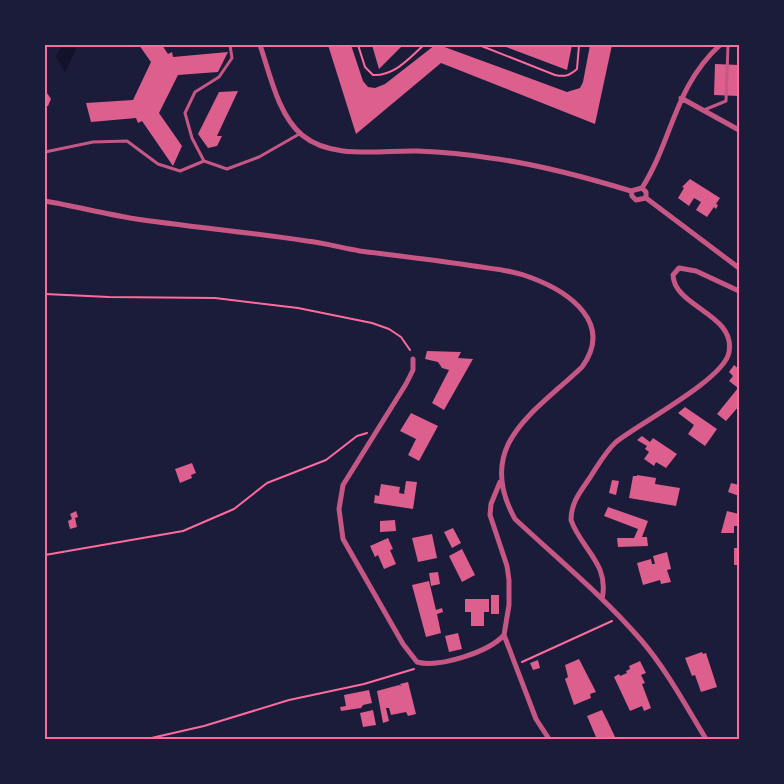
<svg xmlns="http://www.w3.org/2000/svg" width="784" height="784" viewBox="0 0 784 784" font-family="'Source Sans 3',sans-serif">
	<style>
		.water { fill: #12122b }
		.building { fill: #dd5f8e }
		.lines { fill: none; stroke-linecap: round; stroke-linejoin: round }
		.path { stroke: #ff6b9d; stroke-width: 2 }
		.service { stroke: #c65784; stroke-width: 3 }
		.minor { stroke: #c65784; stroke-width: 5 }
		.neatline { fill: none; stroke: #ff6b9d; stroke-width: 2 }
	</style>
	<rect width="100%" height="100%" fill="#1b1b3a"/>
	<path class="water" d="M 62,45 L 78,45 L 65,72 L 56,57 Z"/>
	<path class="building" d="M 139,45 L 162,45 L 168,54 L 172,52 L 173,57 L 228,52 L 218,72 L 178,75 L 159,113 L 182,146 L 173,166 L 142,121 L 138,123 L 136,118 L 91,122 L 86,103 L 133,100 L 151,62 Z
		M 328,45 L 351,45 L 363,81 L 368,87 L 375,88 L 385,84 L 435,45 L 439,45 L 567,92 L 580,88 L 583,82 L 590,45 L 612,45 L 595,124 L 441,63 L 356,134 Z
		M 372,45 L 403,45 L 379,69 Z
		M 501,45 L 572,45 L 567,70 Z
		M 715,64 L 739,65 L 739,96 L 714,95 Z
		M 238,91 L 217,136 L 222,136 L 217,146 L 208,148 L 198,134 L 219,92 Z
		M 45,93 L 47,93 L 51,99 L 48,106 L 45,106 Z
		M 690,179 L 720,198 L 716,204 L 718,205 L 716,209 L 714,207 L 707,217 L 696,210 L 701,202 L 694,198 L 689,206 L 678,198 L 684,188 L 682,187 Z
		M 427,351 L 461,352 L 458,358 L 473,359 L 444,410 L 432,403 L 449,370 L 442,368 L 438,362 L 425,359 Z
		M 734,365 L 739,369 L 739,406 L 726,421 L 717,414 L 738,388 L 729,381 L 733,376 L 729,372 Z
		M 685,407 L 717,429 L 705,446 L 688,434 L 694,425 L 678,413 Z
		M 411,413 L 438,426 L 419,461 L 408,455 L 416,439 L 400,431 Z
		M 642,436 L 650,442 L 653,438 L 677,454 L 666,468 L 656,462 L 654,466 L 644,459 L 649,452 L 645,449 L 647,446 L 637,440 Z
		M 192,463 L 196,473 L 191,475 L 192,478 L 180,483 L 175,469 Z
		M 637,475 L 656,478 L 655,484 L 680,488 L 676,506 L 629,498 L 633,476 L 637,476 Z
		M 612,480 L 619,481 L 616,495 L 609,493 Z
		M 406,481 L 417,482 L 413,509 L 374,503 L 375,495 L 379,496 L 381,484 L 400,487 L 399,493 L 404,494 Z
		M 731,483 L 739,485 L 739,496 L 728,492 Z
		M 608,507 L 648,521 L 642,537 L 647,537 L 648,546 L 618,547 L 617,538 L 634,538 L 638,529 L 604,516 Z
		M 76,511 L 78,517 L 75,518 L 77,527 L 70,529 L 68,521 L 72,519 L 70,514 Z
		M 727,511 L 739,514 L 739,526 L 734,526 L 734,533 L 721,533 Z
		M 395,520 L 396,531 L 380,532 L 380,521 Z
		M 453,528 L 461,543 L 452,548 L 444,532 Z
		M 432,534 L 437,558 L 418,562 L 412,538 Z
		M 388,538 L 393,549 L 390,550 L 396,564 L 384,569 L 378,555 L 375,557 L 370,546 Z
		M 734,548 L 739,548 L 739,565 L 734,565 Z
		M 462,549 L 475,575 L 462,582 L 449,556 Z
		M 667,552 L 671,569 L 667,570 L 671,582 L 661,584 L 660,580 L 643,585 L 637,563 L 651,559 L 652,564 L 655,564 L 653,556 Z
		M 438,572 L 440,584 L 431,586 L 429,573 Z
		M 429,581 L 436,610 L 442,608 L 443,612 L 437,614 L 441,633 L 426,637 L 412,585 Z
		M 491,595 L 499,595 L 499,614 L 491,614 Z
		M 465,599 L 489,599 L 489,612 L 484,612 L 484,626 L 471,626 L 471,612 L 465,612 Z
		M 458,633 L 462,649 L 449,652 L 445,636 Z
		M 702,652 L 703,654 L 706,653 L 717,687 L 701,692 L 695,675 L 692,676 L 685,658 Z
		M 579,659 L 596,692 L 590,694 L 591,698 L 574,705 L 565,679 L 568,677 L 565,665 Z
		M 538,660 L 540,668 L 533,670 L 530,663 Z
		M 640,661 L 646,673 L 641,675 L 645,683 L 642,684 L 651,708 L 644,711 L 642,706 L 630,711 L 614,677 L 619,674 L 620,676 L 627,673 L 626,671 L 630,669 L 629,666 Z
		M 408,682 L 416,714 L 408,716 L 406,712 L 391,715 L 389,708 L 386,708 L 389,721 L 383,723 L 377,691 L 399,685 L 401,686 L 400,684 Z
		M 369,690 L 372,703 L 363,705 L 361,708 L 341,711 L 340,707 L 346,706 L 344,695 Z
		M 373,710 L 376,725 L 363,727 L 360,713 Z
		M 602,710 L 607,720 L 616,739 L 597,739 L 596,737 L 587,716 Z"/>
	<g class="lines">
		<path class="path" d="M 358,45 L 365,67 L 373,75 C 395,76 409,58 424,45
			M 479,45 L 555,75 C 565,77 569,76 577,69 L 579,45
			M 45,294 L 109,297 L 215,298 L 298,308 L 372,323 L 389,329 L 401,337 L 410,350
			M 45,555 L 183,531 L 234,509 L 267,483 L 326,460 L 357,436 L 367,433
			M 522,662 L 612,621
			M 147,739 L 204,726 L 289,700 L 364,684 L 414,669"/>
		<path class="service" d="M 230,45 L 232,58 L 219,77 L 195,92 L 185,113 L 192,138 L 204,161 L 227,169 L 259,157 L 301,133
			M 704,110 L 726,101 L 728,45
			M 45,152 L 93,142 L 127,141 L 158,164 L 180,171 L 204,161"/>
		<path class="minor" d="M 260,45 C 270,74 278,115 302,135 C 332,160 381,150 417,151 C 441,152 465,154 490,158 C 538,164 585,177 631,191
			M 681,98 L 739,130
			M 642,188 L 646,192 L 646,198 L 636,200 L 632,196 L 631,191 L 642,188 C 673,139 674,87 720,45
			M 646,198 L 739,268
			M 45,201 C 73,206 102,213 130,218 C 189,227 248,232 307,241 C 325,243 342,248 360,251 C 398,256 436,260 474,266 C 493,269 513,270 532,278 C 569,292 614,323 582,367 C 534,413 474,445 515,519 C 558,559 603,596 641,640 C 666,669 686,706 706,739
			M 413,359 L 413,370 L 406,384 L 343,485 L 339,509 L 343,539 L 403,644 L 417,662 C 439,668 489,652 504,635
			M 500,482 L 491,504 L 490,515 L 507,566 L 509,580 L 509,605 L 504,635 L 536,719 L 549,739
			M 602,599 C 610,564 581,549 571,520 C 571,503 580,492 589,479 C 597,467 605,452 616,442 C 638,424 725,379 729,352 C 736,314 674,307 673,275 L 679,268 L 696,271 L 739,291"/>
	</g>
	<rect width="784" height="784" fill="none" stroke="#1b1b3a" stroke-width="93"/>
	<rect x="46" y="46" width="692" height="692" class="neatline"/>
</svg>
